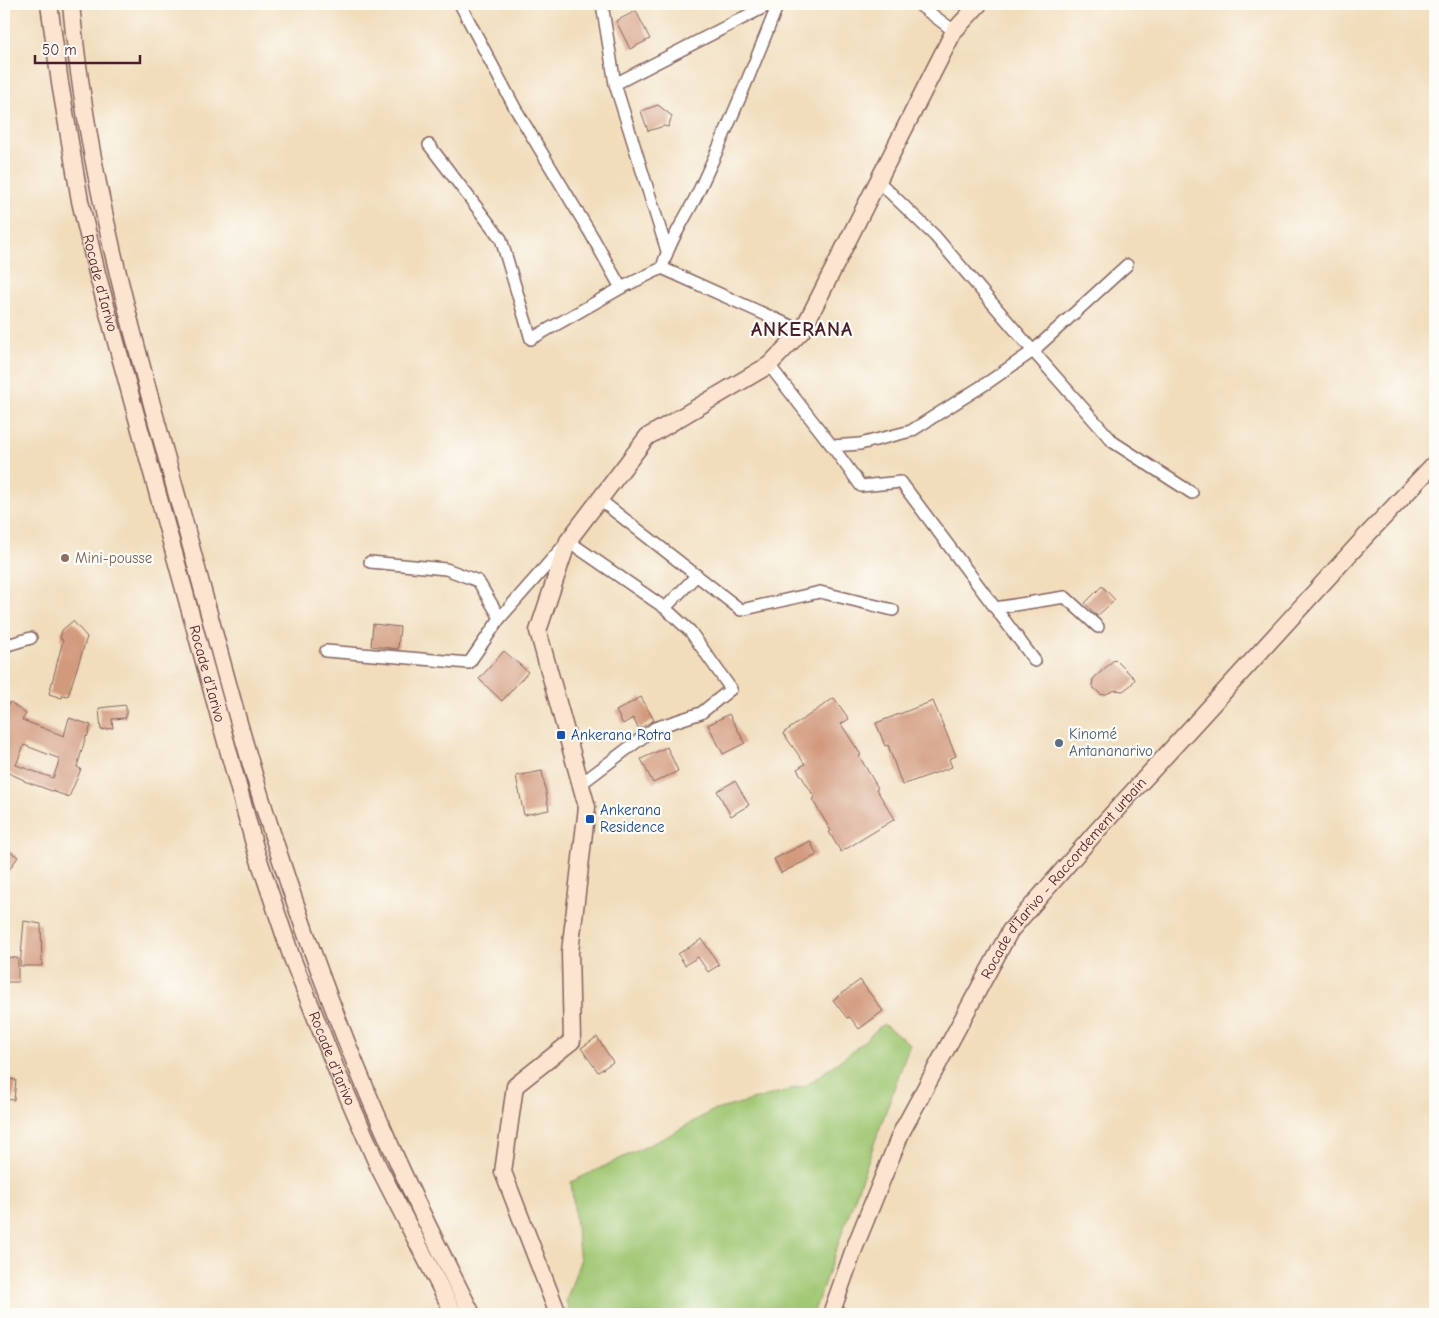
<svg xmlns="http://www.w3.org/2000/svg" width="1439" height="1318" viewBox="0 0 1439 1318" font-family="'Comic Neue',sans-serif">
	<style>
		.green { fill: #9fc671; stroke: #74724e }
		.building { fill: #d29a7d; fill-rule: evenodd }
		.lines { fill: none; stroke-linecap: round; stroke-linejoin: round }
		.street-casing { stroke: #84625e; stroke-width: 14 }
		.secondary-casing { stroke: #84625e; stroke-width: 19 }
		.street { stroke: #fff; stroke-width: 11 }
		.secondary { stroke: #fce5d0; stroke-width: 16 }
		.education-dot { fill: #8d6e63; stroke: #fdfcf7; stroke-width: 2 }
		.transit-dot { fill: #1a4fb4; stroke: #fdfcf7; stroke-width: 2 }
		.service-dot { fill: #5c6f8a; stroke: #fdfcf7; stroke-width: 2 }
		.labels { text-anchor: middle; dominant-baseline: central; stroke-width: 4.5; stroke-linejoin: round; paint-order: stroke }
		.street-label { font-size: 15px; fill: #4a1f2b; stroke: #fdfcf7 }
		.education-label { font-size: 15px; fill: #785e54; stroke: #fdfcf7; text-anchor: start }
		.service-label { font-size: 15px; fill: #4e5e75; stroke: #fdfcf7; text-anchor: start }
		.transit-label { font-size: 15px; fill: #164399; stroke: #fdfcf7; text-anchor: start }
		.district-label { font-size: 20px; font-weight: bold; letter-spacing: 1px; fill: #4a1f2b; stroke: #fdfcf7 }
	</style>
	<rect width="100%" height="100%" fill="#fdfcf7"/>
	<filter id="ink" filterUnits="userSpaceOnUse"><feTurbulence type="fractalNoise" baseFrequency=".02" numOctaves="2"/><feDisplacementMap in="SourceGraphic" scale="10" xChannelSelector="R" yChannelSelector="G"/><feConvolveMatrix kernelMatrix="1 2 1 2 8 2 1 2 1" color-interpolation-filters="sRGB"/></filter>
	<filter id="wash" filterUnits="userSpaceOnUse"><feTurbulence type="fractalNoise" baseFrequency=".0096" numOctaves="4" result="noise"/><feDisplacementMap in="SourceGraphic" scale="20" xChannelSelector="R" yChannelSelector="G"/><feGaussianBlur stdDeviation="1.12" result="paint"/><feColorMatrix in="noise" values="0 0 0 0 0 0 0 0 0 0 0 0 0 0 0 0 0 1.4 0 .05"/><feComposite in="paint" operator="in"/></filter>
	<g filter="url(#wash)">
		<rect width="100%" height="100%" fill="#f1ddbc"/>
		<path class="green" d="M 883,1024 L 910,1044 L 813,1314 L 571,1314 L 566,1301 L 580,1261 L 571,1182 L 666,1137 L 712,1111 L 807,1085 L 854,1050 Z"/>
		<g id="blocks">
			<path class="building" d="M 636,11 L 650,39 L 630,49 L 616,21 Z
				M 658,105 L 672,116 L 668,127 L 664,126 L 648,131 L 641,111 Z
				M 1102,586 L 1115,600 L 1097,616 L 1085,603 Z
				M 73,621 L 87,637 L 68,696 L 63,695 L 62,698 L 49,694 L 63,640 L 60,639 L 62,630 Z
				M 373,624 L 400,627 L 398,649 L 371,646 Z
				M 504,651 L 528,672 L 502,701 L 479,679 Z
				M 1115,659 L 1135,679 L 1131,685 L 1123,691 L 1115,690 L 1104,695 L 1100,694 L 1092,686 L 1093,679 Z
				M 641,697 L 654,720 L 639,729 L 633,718 L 623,724 L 616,711 Z
				M 834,698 L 849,719 L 841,724 L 861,755 L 859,756 L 878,788 L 876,789 L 895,819 L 841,852 L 829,832 L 831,831 L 812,799 L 815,798 L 797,769 L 805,764 L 783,733 Z
				M 933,701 L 956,756 L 949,759 L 952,767 L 902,785 L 888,745 L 885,746 L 876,723 Z
				M 10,702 L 26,714 L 22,720 L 64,736 L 69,718 L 91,725 L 87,737 L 86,736 L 77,767 L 81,769 L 69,797 L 24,781 L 24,780 L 4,771 L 4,712 ZM 24,745 L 60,759 L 53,778 L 16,765 Z
				M 126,705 L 126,718 L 112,719 L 113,728 L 101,730 L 99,708 Z
				M 729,714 L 745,743 L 723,754 L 708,725 Z
				M 667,747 L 678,771 L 653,783 L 641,759 Z
				M 542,771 L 549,810 L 524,815 L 516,776 Z
				M 735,781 L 749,805 L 731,816 L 717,791 Z
				M 810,841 L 817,855 L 781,873 L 774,859 Z
				M 4,847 L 18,857 L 4,877 Z
				M 24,921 L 41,924 L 42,966 L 20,966 Z
				M 702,939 L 719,965 L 708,972 L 698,957 L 685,965 L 678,954 Z
				M 6,957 L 18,958 L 18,982 L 4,982 Z
				M 860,980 L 883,1011 L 859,1029 L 850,1017 L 847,1018 L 833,1000 Z
				M 597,1037 L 613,1062 L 598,1072 L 581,1048 Z
				M 4,1078 L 16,1080 L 14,1100 L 4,1099 Z"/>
		</g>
	</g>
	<g filter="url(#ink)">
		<use href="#blocks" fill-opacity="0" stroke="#84625e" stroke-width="1"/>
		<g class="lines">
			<g class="street-casing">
				<path id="street" d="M 460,4 L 515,108 L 592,236 L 621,288
					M 602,4 L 615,84 L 667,251
					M 918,4 L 954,31
					M 615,84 L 770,4
					M 429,145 L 501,239 L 531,339 L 621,288 L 662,268 C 670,238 689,214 701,186 C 729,126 754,65 778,4
					M 878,181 L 935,236 L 1033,351 L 1113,442 L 1192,493
					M 662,268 L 802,331
					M 769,365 L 832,446 L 860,444 L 911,431 L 990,381 L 1033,351 L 1127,265
					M 832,446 L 861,486 L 901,482 L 1035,661
					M 600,500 L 741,610 L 820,592 L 893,610
					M 370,562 L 446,569 L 478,581 L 500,618 L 568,541 L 665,608 L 697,575
					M 995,608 L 1065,597 L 1098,627
					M 4,646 L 31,638
					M 326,651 L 469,663 L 500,618
					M 582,783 L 655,728 L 701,713 L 731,689 L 690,631 L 665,608"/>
			</g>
			<g class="secondary-casing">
				<g id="secondary">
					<path id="s1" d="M 49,4 L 60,83 L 80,201 L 97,273 L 256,851 L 292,958 L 338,1074 L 378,1166 L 454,1314"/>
					<path d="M 71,4 C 87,179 136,348 183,517 C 212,623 239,731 273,836 C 306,939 344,1042 388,1140 C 414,1199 443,1257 472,1314"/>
					<path d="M 558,1314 L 503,1172 L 515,1086 L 572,1041 L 570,952 L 587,807 L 538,631 L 568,541 L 647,437 L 769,365 L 802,331 L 954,31 L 979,4"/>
					<path id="s2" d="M 831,1314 L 854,1249 L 901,1133 L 1010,931 L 1095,833 L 1365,537 L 1435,463"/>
				</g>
			</g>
			<use href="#street" class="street"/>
			<use href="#secondary" class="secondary"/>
		</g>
	</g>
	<circle class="education-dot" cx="65" cy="558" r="5"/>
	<g class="transit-dot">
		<rect x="556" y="730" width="10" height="10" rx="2.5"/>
		<rect x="585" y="814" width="10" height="10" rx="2.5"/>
	</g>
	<circle class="service-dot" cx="1059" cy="743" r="5"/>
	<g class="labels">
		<g class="street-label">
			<text stroke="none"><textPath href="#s1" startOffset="284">Rocade d'Iarivo</textPath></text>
			<text stroke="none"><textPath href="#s1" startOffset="689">Rocade d'Iarivo</textPath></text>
			<text stroke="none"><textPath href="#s2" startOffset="498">Rocade d'Iarivo - Raccordement urbain</textPath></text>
			<text stroke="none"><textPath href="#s1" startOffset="1094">Rocade d'Iarivo</textPath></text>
		</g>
		<g class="education-label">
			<text x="75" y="558">Mini-pousse</text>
		</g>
		<g class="service-label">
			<text x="1069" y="734">Kinomé<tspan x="1069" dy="17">Antananarivo</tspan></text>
		</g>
		<g class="transit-label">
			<text x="571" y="735">Ankerana Rotra</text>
			<text x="600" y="810">Ankerana<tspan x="600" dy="17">Residence</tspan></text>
		</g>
		<g class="district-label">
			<text x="802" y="329">ANKERANA</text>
		</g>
	</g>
	<rect width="1439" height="1318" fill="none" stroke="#fdfcf7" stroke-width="20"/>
	<path d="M35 55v8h105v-8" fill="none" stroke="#4a1f2b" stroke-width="2.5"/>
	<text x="42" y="55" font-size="15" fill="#4a1f2b" stroke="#fdfcf7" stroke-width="4" paint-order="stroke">50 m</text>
</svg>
